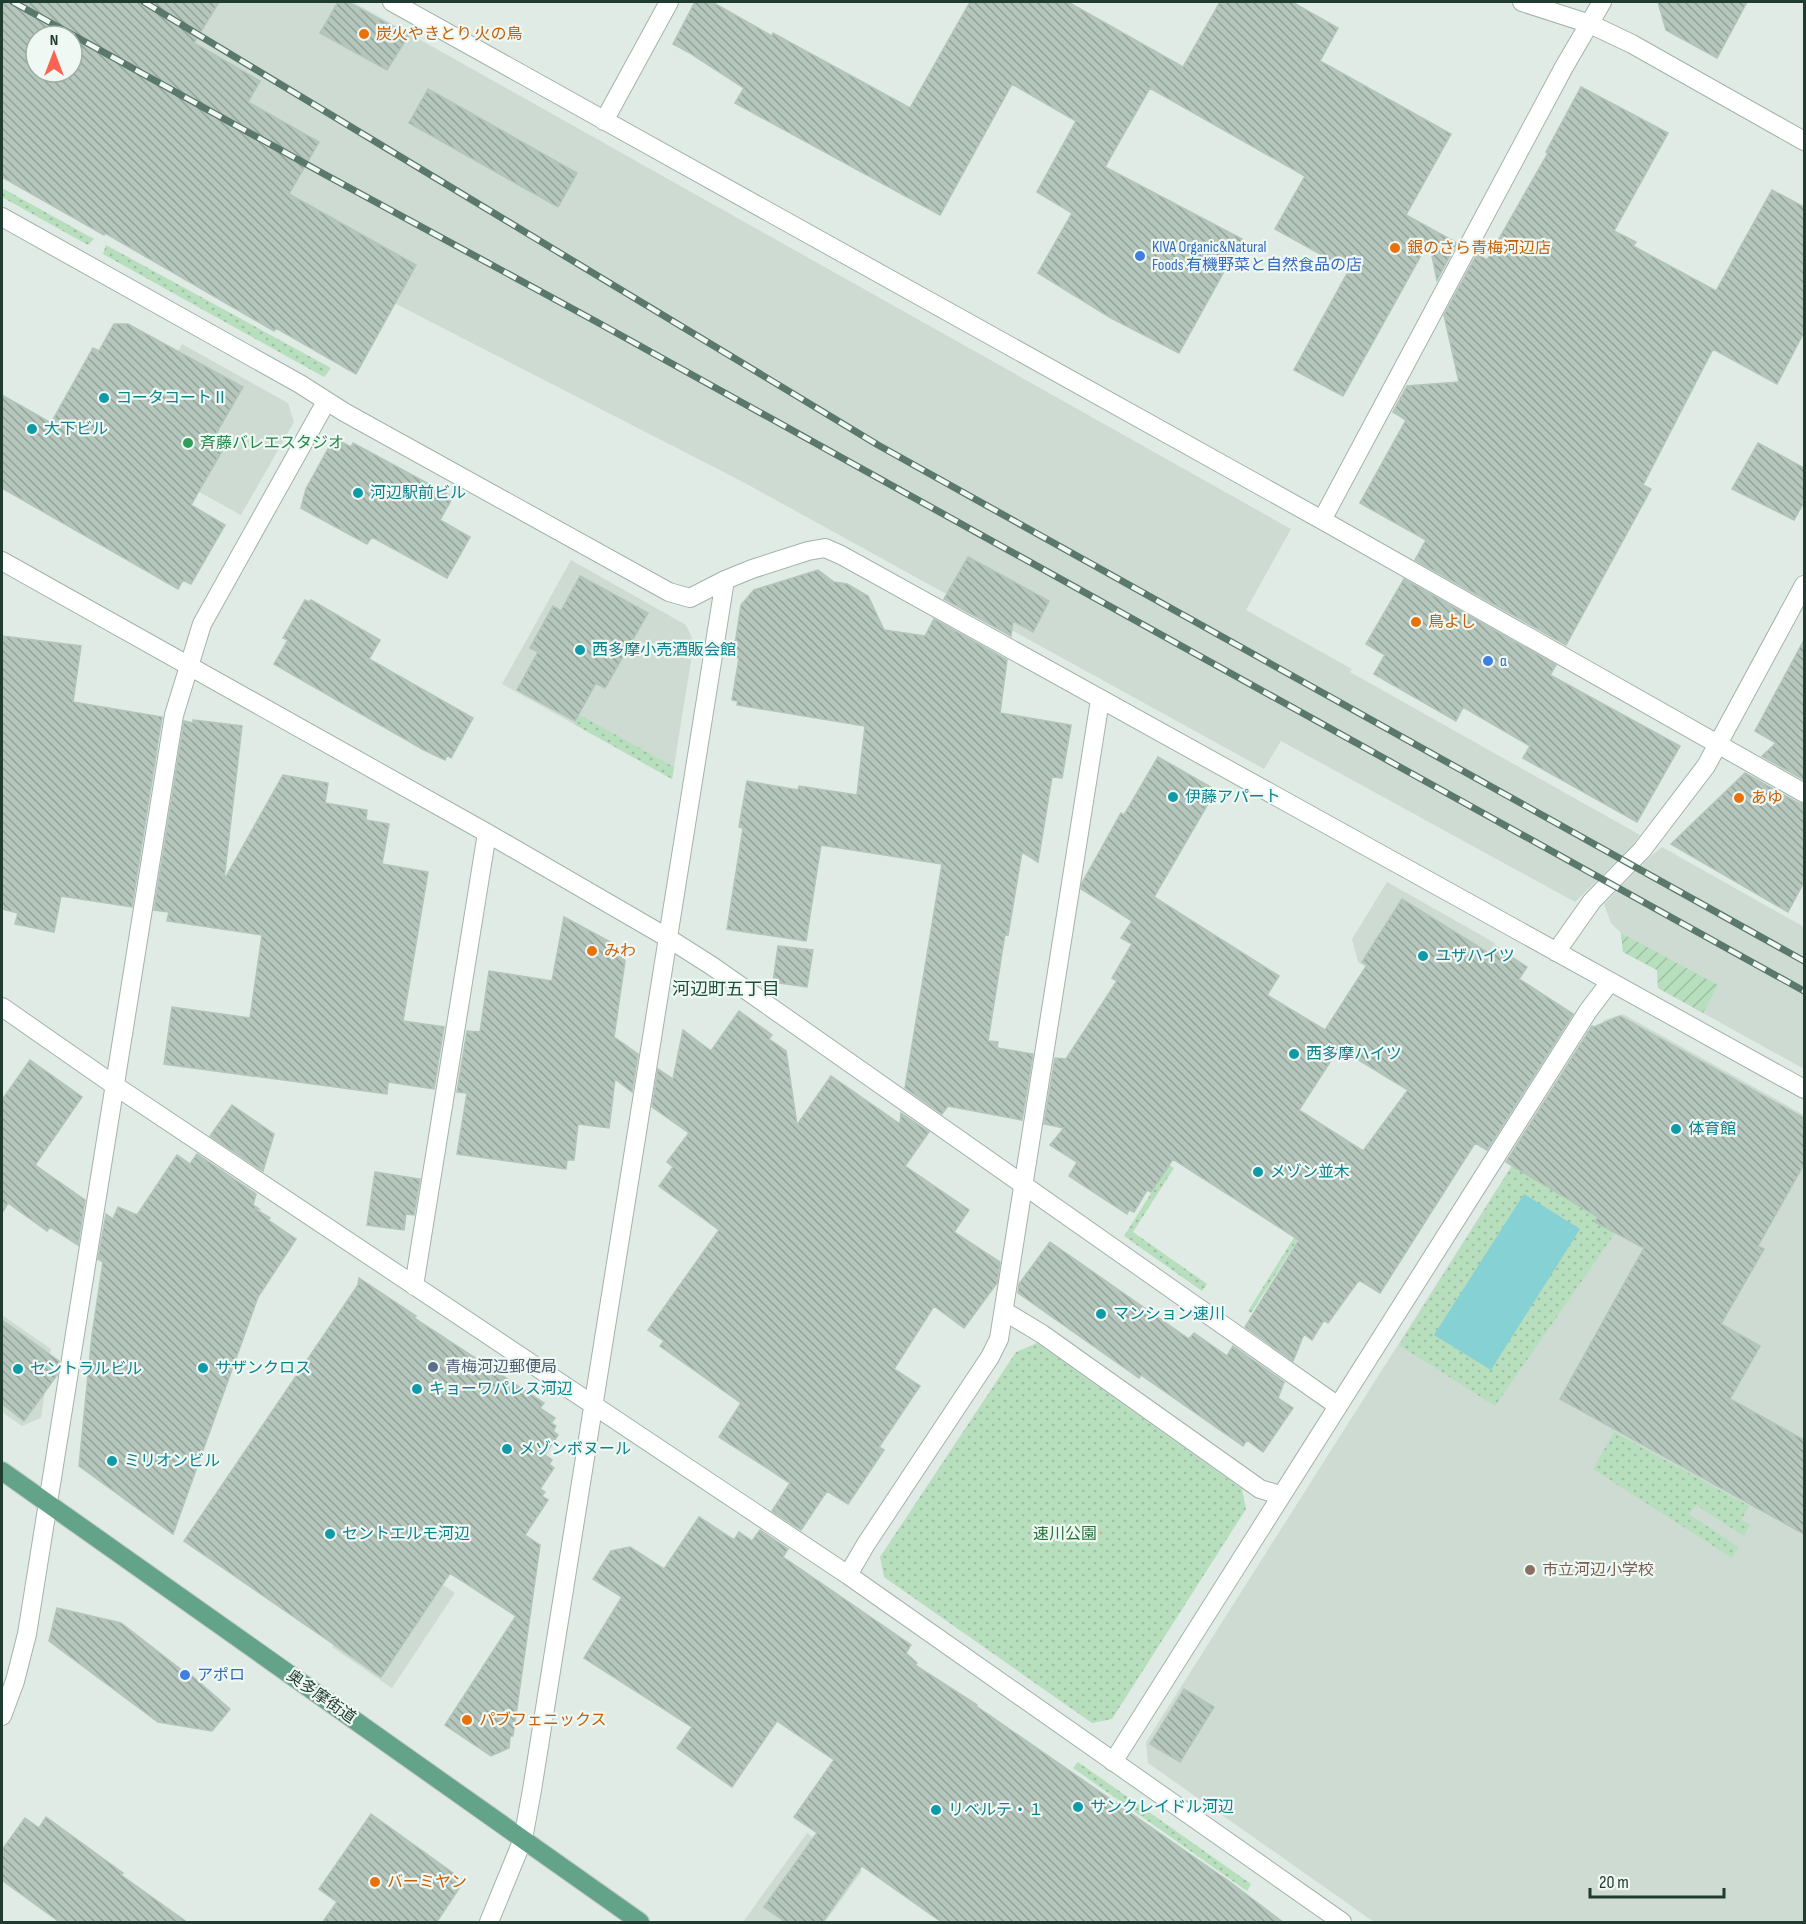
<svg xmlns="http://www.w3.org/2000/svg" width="1806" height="1924" viewBox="0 0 1806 1924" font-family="'Sofia Sans Condensed','Noto Sans JP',sans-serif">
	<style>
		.built { fill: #cedbd3; fill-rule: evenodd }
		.grass { fill: url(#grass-dots) }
		.garden { fill: url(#garden-furrows) }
		.water { fill: #85d1d3 }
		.building { fill: url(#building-back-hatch); stroke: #b2c5ba; stroke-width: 1.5; fill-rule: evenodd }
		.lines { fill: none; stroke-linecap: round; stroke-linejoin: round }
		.minor-casing { stroke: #a2b3ab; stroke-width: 20 }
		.primary-casing { stroke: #c1c8c5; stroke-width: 20 }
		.minor { stroke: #fff; stroke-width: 18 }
		.primary { stroke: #62a38a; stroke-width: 18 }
		.rail-casing { stroke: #5a786c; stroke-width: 7 }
		.rail { stroke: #f0f8f3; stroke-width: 4.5; stroke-dasharray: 14; stroke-linecap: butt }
		.food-dot { fill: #e8710a; stroke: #f0f8f3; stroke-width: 2 }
		.shop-dot { fill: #3f7fe0; stroke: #f0f8f3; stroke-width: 2 }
		.culture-dot { fill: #0f9aa8; stroke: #f0f8f3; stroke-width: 2 }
		.leisure-dot { fill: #2e9e5b; stroke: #f0f8f3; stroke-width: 2 }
		.service-dot { fill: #5c6f8a; stroke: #f0f8f3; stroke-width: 2 }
		.education-dot { fill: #8d6e63; stroke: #f0f8f3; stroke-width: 2 }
		.labels { text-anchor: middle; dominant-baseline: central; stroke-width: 4.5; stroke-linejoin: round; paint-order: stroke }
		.food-label { font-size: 16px; fill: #c56008; stroke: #f0f8f3; text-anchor: start }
		.shop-label { font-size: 16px; fill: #366cbe; stroke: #f0f8f3; text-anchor: start }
		.culture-label { font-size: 16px; fill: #0d838f; stroke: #f0f8f3; text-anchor: start }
		.leisure-label { font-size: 16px; fill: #27864d; stroke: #f0f8f3; text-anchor: start }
		.service-label { font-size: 16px; fill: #4e5e75; stroke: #f0f8f3; text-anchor: start }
		.park-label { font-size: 16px; fill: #29743c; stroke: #f0f8f3 }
		.education-label { font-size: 16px; fill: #785e54; stroke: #f0f8f3; text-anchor: start }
		.street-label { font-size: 16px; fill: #203c31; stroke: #f0f8f3 }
		.neighbourhood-label { font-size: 18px; fill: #1b4f3b; stroke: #f0f8f3 }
	</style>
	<defs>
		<pattern id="grass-dots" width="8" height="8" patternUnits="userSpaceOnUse" patternTransform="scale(1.5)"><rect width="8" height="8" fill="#b7debd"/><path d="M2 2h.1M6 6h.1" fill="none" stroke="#9dbfa3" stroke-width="1.8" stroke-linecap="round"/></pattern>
		<pattern id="garden-furrows" width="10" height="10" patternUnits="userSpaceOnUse" patternTransform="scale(1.5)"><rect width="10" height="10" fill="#b7debd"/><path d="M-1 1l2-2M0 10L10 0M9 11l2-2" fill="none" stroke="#9dbfa3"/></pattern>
		<pattern id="building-back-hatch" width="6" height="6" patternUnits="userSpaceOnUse" patternTransform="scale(1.5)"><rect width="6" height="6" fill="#b5c6bd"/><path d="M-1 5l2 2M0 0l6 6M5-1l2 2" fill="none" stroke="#93a29a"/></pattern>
	</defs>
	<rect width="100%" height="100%" fill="#dfebe4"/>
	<path class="built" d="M 2,2 L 353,2 L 1291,529 L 1246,610 L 1352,669 L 1350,672 L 1640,835 L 1633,845 L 1575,902 L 1281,741 L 1264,769 L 743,482 L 398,305 L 2,89 ZM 36,36 L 72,36 L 72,72 L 36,72 Z
		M 182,344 L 288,403 L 294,422 L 241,515 L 123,450 Z
		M 571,560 L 686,625 L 694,642 L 672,779 L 502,684 Z
		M 1662,847 L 1804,927 L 1804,1069 L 1658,988 L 1657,970 L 1623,952 L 1621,933 L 1611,923 L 1604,904 L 1651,856 Z
		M 1387,882 L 1495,943 L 1448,1018 L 1358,962 L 1352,939 Z
		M 1623,1014 L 1804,1115 L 1804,1922 L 1374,1922 L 1148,1763 L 1146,1742 L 1604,1020 Z
		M 2,1315 L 51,1349 L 41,1418 L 22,1426 L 2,1412 Z
		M 395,1552 L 455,1593 L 392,1688 L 332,1647 Z
		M 807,1833 L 862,1871 L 825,1922 L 743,1922 Z"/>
	<path class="grass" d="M 2,188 L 94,239 L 88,245 L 2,197 Z
		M 106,245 L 331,368 L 324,377 L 103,254 Z
		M 580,715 L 674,767 L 672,779 L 574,724 Z
		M 1529,1139 L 1622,1223 L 1495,1406 L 1399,1345 Z
		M 1169,1165 L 1174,1168 L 1133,1232 L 1207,1284 L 1202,1291 L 1124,1236 Z
		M 1295,1236 L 1299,1238 L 1251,1313 L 1248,1311 Z
		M 1037,1343 L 1242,1489 L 1246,1509 L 1112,1719 L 1092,1723 L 884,1577 L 880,1557 L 1016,1352 Z
		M 1614,1432 L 1749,1506 L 1741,1520 L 1750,1524 L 1744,1536 L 1696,1505 L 1689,1514 L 1738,1547 L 1732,1558 L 1593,1469 Z
		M 1078,1762 L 1251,1884 L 1247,1891 L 1073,1768 Z"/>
	<path class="garden" d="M 1621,933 L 1718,985 L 1703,1013 L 1658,988 L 1657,970 L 1623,952 Z"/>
	<path class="water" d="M 1524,1194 L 1580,1229 L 1491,1370 L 1434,1335 Z"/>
	<path class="building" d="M 2,2 L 219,2 L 194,43 L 260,81 L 248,102 L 319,142 L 289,194 L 416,265 L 356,374 L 276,328 L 274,331 L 105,233 L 104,235 L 2,177 ZM 36,36 L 72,36 L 72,72 L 36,72 Z
		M 338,2 L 348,2 L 409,35 L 387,70 L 320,33 Z
		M 695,2 L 712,2 L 772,36 L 773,33 L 910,108 L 970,2 L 1068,2 L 1183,67 L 1220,2 L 1292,2 L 1338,28 L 1320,61 L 1451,134 L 1406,215 L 1457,243 L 1437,280 L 1429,241 L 1343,396 L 1294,370 L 1349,270 L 1275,229 L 1305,176 L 1150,88 L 1105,167 L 1242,239 L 1179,353 L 1111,318 L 1038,273 L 1072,213 L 1037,192 L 1076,121 L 1012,84 L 940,215 L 735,103 L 744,88 L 690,53 L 673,44 Z
		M 1658,2 L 1747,2 L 1717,58 L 1666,30 Z
		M 1581,87 L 1668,133 L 1614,231 L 1636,242 L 1633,246 L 1716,291 L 1772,190 L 1804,207 L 1804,332 L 1777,384 L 1713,349 L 1643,485 L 1651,489 L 1566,645 L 1415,560 L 1426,540 L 1360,503 L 1406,420 L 1393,412 L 1407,386 L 1459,382 L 1444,315 L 1477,254 L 1487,260 L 1548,153 L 1546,152 Z
		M 428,89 L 577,173 L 558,207 L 409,123 Z
		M 114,324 L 128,324 L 243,387 L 210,444 L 222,451 L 191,505 L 225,525 L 191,584 L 183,580 L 178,589 L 2,488 L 2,395 L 51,423 L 93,348 L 99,351 Z
		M 334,438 L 351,447 L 353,443 L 453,497 L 440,520 L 470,537 L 447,578 L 372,537 L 367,544 L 301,508 L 306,489 Z
		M 1758,443 L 1804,468 L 1804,502 L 1794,520 L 1732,489 Z
		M 968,557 L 1049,601 L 1033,632 L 1013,621 L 1011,636 L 944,599 Z
		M 818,570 L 834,582 L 847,584 L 868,596 L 884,630 L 925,636 L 934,619 L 1007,660 L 1000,713 L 1071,725 L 1062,778 L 1052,777 L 1038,862 L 1022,852 L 1008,935 L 1005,934 L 988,1041 L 998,1042 L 997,1048 L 1033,1054 L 1022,1120 L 948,1106 L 942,1114 L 905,1088 L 942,864 L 821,845 L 806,941 L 727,929 L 743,828 L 739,827 L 747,781 L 798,790 L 799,786 L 857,795 L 865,726 L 737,705 L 738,701 L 732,700 L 739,658 L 733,657 L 741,605 L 754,590 Z
		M 580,576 L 648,613 L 605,688 L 596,683 L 575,721 L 517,690 L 538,652 L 530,648 L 553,606 L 561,611 Z
		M 1404,579 L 1556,665 L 1550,675 L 1680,746 L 1637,822 L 1523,758 L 1530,746 L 1463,707 L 1456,721 L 1374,674 L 1385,655 L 1366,644 Z
		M 305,600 L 309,602 L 311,600 L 380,640 L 369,659 L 473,718 L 451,758 L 447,755 L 445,760 L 424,750 L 274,664 L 288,640 L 283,638 Z
		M 2,636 L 81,646 L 73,702 L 162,717 L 132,907 L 61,896 L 54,932 L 15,924 L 18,913 L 2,909 Z
		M 1804,640 L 1804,780 L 1762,756 L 1776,743 L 1755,731 Z
		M 193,720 L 242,726 L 224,880 L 283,775 L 328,783 L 325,803 L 367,810 L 366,820 L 389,824 L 382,864 L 428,872 L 403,1021 L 444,1027 L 434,1089 L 388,1082 L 387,1094 L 164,1064 L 172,1007 L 250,1018 L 262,935 L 167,921 L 169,912 L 154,910 L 184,721 L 193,723 Z
		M 1158,757 L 1216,790 L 1154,897 L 1279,976 L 1267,995 L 1325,1030 L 1367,965 L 1362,962 L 1402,899 L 1490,954 L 1495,946 L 1527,967 L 1519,979 L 1573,1014 L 1487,1150 L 1475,1143 L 1380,1293 L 1359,1280 L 1328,1323 L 1324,1320 L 1312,1340 L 1304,1334 L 1293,1361 L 1245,1327 L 1299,1240 L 1173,1159 L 1151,1192 L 1147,1190 L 1134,1212 L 1129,1210 L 1127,1214 L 1069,1176 L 1077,1162 L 1050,1145 L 1064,1128 L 1044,1124 L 1055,1058 L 1066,1059 L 1117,981 L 1112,978 L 1132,944 L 1121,938 L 1132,921 L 1081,889 L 1082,883 L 1121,813 L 1124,815 ZM 1339,1048 L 1408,1090 L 1363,1151 L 1299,1110 Z
		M 1745,773 L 1798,803 L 1804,804 L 1804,882 L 1788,912 L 1671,844 Z
		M 564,917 L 616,945 L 625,961 L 614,1037 L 638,1054 L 632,1092 L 615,1079 L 609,1128 L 578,1124 L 574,1160 L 567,1160 L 566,1169 L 457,1154 L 467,1093 L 457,1092 L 467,1031 L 480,1032 L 489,971 L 552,981 Z
		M 778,946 L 813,950 L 807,987 L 773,982 Z
		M 739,1011 L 772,1035 L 769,1039 L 786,1051 L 797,1125 L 831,1076 L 900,1124 L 901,1113 L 929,1132 L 905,1166 L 969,1210 L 954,1232 L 1000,1262 L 997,1283 L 964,1328 L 934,1306 L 894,1369 L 920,1386 L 879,1447 L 884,1450 L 848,1504 L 827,1491 L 801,1530 L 772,1511 L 790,1483 L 719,1437 L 741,1403 L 660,1346 L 664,1341 L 648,1330 L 719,1230 L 659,1186 L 673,1167 L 667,1162 L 689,1133 L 652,1107 L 658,1069 L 673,1079 L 683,1030 L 711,1051 Z
		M 1620,1016 L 1802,1117 L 1804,1131 L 1804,1164 L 1758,1246 L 1764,1249 L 1721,1324 L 1760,1346 L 1730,1399 L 1804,1440 L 1804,1534 L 1560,1399 L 1644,1248 L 1595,1222 L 1598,1217 L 1506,1162 L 1592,1026 L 1594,1027 Z
		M 30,1060 L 82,1097 L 35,1165 L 85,1200 L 78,1245 L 50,1227 L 47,1231 L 8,1203 L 2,1213 L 2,1100 Z
		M 232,1105 L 274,1134 L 263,1171 L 210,1136 Z
		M 197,1154 L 256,1194 L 253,1205 L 259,1209 L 255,1209 L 270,1218 L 268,1220 L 296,1239 L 258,1297 L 173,1534 L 79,1466 L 92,1335 L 103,1262 L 98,1259 L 106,1214 L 113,1219 L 118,1207 L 137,1215 L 177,1155 L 190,1164 Z
		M 375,1172 L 420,1179 L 414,1215 L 406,1214 L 404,1230 L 367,1225 Z
		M 1050,1242 L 1189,1339 L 1194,1333 L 1227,1356 L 1233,1346 L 1284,1382 L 1278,1398 L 1293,1408 L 1263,1452 L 1247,1440 L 1243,1446 L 1141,1375 L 1139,1378 L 1018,1293 L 1019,1284 Z
		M 359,1278 L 416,1316 L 414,1318 L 544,1403 L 540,1408 L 555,1418 L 551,1423 L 556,1426 L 553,1431 L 558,1435 L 545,1455 L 552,1460 L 549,1464 L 554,1468 L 540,1489 L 545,1492 L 542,1496 L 548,1500 L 525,1535 L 540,1545 L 513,1736 L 510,1736 L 509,1748 L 491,1756 L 445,1725 L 516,1616 L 450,1573 L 381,1677 L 184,1541 L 358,1285 Z
		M 2,1320 L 59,1361 L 57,1375 L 24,1421 L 2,1404 Z
		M 699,1517 L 734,1540 L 739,1532 L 752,1541 L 760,1530 L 788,1549 L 783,1557 L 911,1645 L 906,1653 L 917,1663 L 915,1665 L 977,1705 L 976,1706 L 1230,1882 L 1284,1923 L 943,1923 L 862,1866 L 822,1923 L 787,1923 L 764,1907 L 817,1833 L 794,1817 L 834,1760 L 777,1721 L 732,1787 L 677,1748 L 692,1727 L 584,1658 L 622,1597 L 593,1579 L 611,1551 L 630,1547 L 664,1569 Z
		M 57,1608 L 121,1623 L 183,1671 L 184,1669 L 230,1709 L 212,1731 L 158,1722 L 49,1641 Z
		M 1184,1689 L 1214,1707 L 1180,1762 L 1150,1744 Z
		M 371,1814 L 464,1881 L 436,1923 L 322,1923 L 337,1902 L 319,1889 Z
		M 46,1817 L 123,1873 L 121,1875 L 188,1923 L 61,1923 L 2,1880 L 2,1850 L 25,1818 L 39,1828 Z"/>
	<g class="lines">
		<g class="minor-casing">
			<path id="minor" d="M 392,2 L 1322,520 L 1804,793
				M 1522,2 L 1590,24 L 1632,44 L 1804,141
				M 604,121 L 669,2
				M 2,217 L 300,384 L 344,412 L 669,592 L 690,598 L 725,580 L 752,569 L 808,551 L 825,548 L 841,555 L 1804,1089
				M 1322,520 L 1564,67 L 1602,2
				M 2,561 L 487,833 L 668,938 L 712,966 L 1338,1406
				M 1556,952 L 1592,901 L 1642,850 L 1706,766 L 1804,585
				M 2,1007 L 114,1085 L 848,1575 L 1342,1922
				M 414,1286 L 487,833
				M 1004,1311 L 1042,1334 L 1260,1489 L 1280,1495
				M 848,1575 L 866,1544 L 990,1357 L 999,1339 L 1100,700
				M 2,1716 L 15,1681 L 27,1634 L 174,715 L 202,624 L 326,402
				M 1113,1762 L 1588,1011 L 1610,982
				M 489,1922 L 523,1839 L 532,1790 L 725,580"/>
		</g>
		<g class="primary-casing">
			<path id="primary" d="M 2,1471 L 640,1922"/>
		</g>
		<use href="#minor" class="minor"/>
		<use href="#primary" class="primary"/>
		<g class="rail-casing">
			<path id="rail" d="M 13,2 L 324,174 L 595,321 L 1804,991
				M 144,2 L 878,445 L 1804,961"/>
		</g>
		<use href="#rail" class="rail"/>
	</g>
	<g class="food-dot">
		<circle cx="364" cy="34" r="6"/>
		<circle cx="1395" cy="248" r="6"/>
		<circle cx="1416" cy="622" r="6"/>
		<circle cx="1739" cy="798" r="6"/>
		<circle cx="592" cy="951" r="6"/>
		<circle cx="467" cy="1720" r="6"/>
		<circle cx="375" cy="1882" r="6"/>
	</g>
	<g class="shop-dot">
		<circle cx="1140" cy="256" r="6"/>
		<circle cx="1488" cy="661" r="6"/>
		<circle cx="185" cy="1675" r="6"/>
	</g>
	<g class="culture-dot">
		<circle cx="104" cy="398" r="6"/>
		<circle cx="32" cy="429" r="6"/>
		<circle cx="358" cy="493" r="6"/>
		<circle cx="580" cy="650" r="6"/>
		<circle cx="1173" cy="797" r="6"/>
		<circle cx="1423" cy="956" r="6"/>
		<circle cx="1294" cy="1054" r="6"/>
		<circle cx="1676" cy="1129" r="6"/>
		<circle cx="1258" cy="1172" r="6"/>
		<circle cx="1101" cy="1314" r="6"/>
		<circle cx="203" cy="1368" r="6"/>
		<circle cx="18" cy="1369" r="6"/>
		<circle cx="417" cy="1389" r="6"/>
		<circle cx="507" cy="1449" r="6"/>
		<circle cx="112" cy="1461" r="6"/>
		<circle cx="330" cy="1534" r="6"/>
		<circle cx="1078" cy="1807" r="6"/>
		<circle cx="936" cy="1810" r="6"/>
	</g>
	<circle class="leisure-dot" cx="188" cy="443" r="6"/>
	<circle class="service-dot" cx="433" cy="1367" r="6"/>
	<circle class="education-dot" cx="1530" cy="1570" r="6"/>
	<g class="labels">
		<g class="food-label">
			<text x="376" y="34">炭火やきとり 火の鳥</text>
			<text x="1407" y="248">銀のさら青梅河辺店</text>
			<text x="1428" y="622">鳥よし</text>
			<text x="1751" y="798">あゆ</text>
			<text x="604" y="951">みわ</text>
			<text x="479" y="1720">パブフェニックス</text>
			<text x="387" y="1882">バーミヤン</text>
		</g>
		<g class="shop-label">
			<text x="1152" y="247">KIVA Organic&amp;Natural<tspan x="1152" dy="18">Foods 有機野菜と自然食品の店</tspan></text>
			<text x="1500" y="661">α</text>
			<text x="197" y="1675">アポロ</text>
		</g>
		<g class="culture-label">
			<text x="116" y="398">コータコートⅡ</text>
			<text x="44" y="429">大下ビル</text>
			<text x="370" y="493">河辺駅前ビル</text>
			<text x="592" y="650">西多摩小売酒販会館</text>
			<text x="1185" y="797">伊藤アパート</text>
			<text x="1435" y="956">ユザハイツ</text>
			<text x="1306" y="1054">西多摩ハイツ</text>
			<text x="1688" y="1129">体育館</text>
			<text x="1270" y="1172">メゾン並木</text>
			<text x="1113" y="1314">マンション速川</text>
			<text x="215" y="1368">サザンクロス</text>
			<text x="30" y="1369">セントラルビル</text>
			<text x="429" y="1389">キョーワパレス河辺</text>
			<text x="519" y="1449">メゾンボヌール</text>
			<text x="124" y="1461">ミリオンビル</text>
			<text x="342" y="1534">セントエルモ河辺</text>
			<text x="1090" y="1807">サンクレイドル河辺</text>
			<text x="948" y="1810">リベルテ・１</text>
		</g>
		<g class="leisure-label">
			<text x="200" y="443">斉藤バレエスタジオ</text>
		</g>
		<g class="service-label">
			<text x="445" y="1367">青梅河辺郵便局</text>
		</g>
		<g class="park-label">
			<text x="1065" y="1534">速川公園</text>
		</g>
		<g class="education-label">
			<text x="1542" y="1570">市立河辺小学校</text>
		</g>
		<g class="street-label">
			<text transform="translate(321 1697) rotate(35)">奥多摩街道</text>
		</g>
		<g class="neighbourhood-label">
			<text x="726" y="989">河辺町五丁目</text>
		</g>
	</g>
	<rect width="1806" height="1924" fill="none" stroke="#203c31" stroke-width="6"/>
	<g transform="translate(54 54)"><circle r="28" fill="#f0f8f3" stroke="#9dada5" stroke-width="1.5"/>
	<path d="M0-4.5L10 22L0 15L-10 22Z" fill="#f76552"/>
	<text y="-9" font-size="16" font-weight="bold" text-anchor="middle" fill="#203c31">N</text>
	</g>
	<path d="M1590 1888v9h134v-9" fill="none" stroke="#203c31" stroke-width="3"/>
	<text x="1599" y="1888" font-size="18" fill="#203c31" stroke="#f0f8f3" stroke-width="4.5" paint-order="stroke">20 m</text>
</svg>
